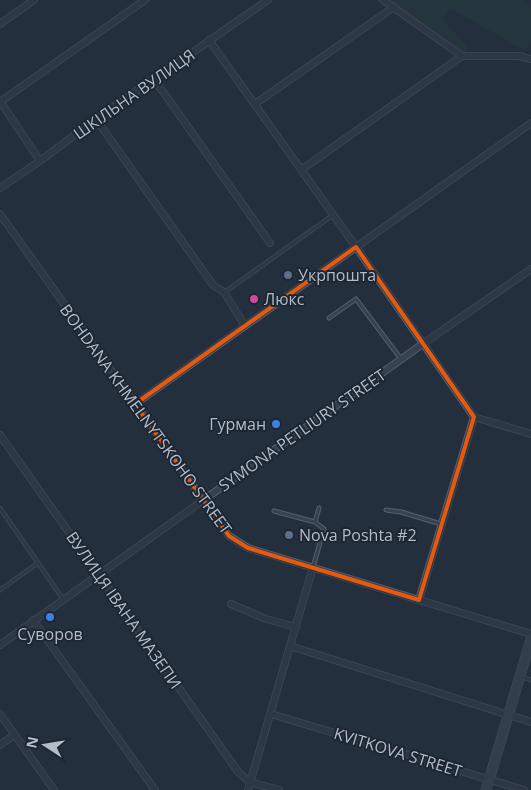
<svg xmlns="http://www.w3.org/2000/svg" width="531" height="790" viewBox="0 0 531 790" font-family="'Open Sans',sans-serif">
	<style>
		.green { fill: #263c3f }
		.lines { fill: none; stroke-linecap: round; stroke-linejoin: round }
		.service-casing { stroke: #565f6c; stroke-width: 5 }
		.minor-casing { stroke: #565f6c; stroke-width: 8 }
		.secondary-casing { stroke: #565f6c; stroke-width: 11 }
		.service { stroke: #38414e; stroke-width: 3 }
		.minor { stroke: #38414e; stroke-width: 6 }
		.secondary { stroke: #465061; stroke-width: 9 }
		.marked { fill: none; stroke: #e8590c; stroke-width: 4; stroke-linejoin: round }
		.service-dot { fill: #5c6f8a; stroke: #1d2633; stroke-width: 2 }
		.hotel-dot { fill: #d1479c; stroke: #1d2633; stroke-width: 2 }
		.shop-dot { fill: #3f7fe0; stroke: #1d2633; stroke-width: 2 }
		.labels { text-anchor: middle; dominant-baseline: central; stroke-width: 4; stroke-linejoin: round; paint-order: stroke }
		.street-label { font-size: 16px; fill: #b4bcc9; stroke: #1d2633 }
		.poi-label { font-size: 16px; fill: #b4bcc9; stroke: #1d2633; text-anchor: start }
	</style>
	<rect width="100%" height="100%" fill="#242f3e"/>
	<path class="green" d="M 381,0 L 523,0 L 531,5 L 531,44 L 524,50 L 450,8 L 443,19 L 468,48 L 462,56 Z"/>
	<g class="lines">
		<g class="service-casing">
			<path id="service" d="M 225,292 L 333,215
				M 329,318 L 356,299 L 401,359
				M 0,508 L 63,599
				M 386,510 L 401,512 L 441,524
				M 274,511 L 315,522
				M 313,567 L 324,529 L 315,522 L 319,508
				M 0,590 L 38,563
				M 522,677 L 531,680"/>
		</g>
		<g class="minor-casing">
			<path id="minor" d="M 383,0 L 462,56 L 519,56 L 531,59
				M 0,24 L 34,0
				M 209,40 L 356,247 L 474,417 L 531,434
				M 154,79 L 270,243
				M 0,101 L 40,161
				M 0,102 L 145,0
				M 255,104 L 394,7
				M 96,119 L 213,285 L 224,292 L 245,326
				M 301,170 L 462,56
				M 0,188 L 40,161 L 96,119 L 268,0
				M 0,214 L 229,536 L 248,548 L 531,634
				M 135,404 L 531,123
				M 0,435 L 239,773 L 250,782 L 279,790
				M 419,600 L 474,417
				M 231,604 L 266,619 L 296,627
				M 33,620 L 155,790
				M 0,645 L 424,343 L 531,269
				M 290,646 L 531,722
				M 0,714 L 54,790
				M 271,714 L 524,790
				M 0,745 L 14,735
				M 248,790 L 313,567"/>
		</g>
		<g class="secondary-casing">
			<path id="secondary" d="M 486,790 L 531,639"/>
		</g>
		<use href="#service" class="service"/>
		<use href="#minor" class="minor"/>
		<use href="#secondary" class="secondary"/>
	</g>
	<path d="M0 0H531V790H0ZM 356,247 L 474,417 L 419,600 L 248,548 L 229,536 L 135,404 Z" fill="#242f3e" fill-opacity=".55" fill-rule="evenodd"/>
	<path class="marked" d="M 356,247 L 474,417 L 419,600 L 248,548 L 229,536 L 135,404 Z"/>
	<g class="service-dot">
		<circle cx="288" cy="275" r="5"/>
		<circle cx="289" cy="535" r="5"/>
	</g>
	<circle class="hotel-dot" cx="254" cy="299" r="5"/>
	<g class="shop-dot">
		<circle cx="276" cy="424" r="5"/>
		<circle cx="50" cy="617" r="5"/>
	</g>
	<g class="labels">
		<g class="street-label">
			<text transform="translate(134 94) rotate(-35)">ШКІЛЬНА ВУЛИЦЯ</text>
			<text transform="translate(146 419) rotate(54)">BOHDANA KHMELNYTSKOHO STREET</text>
			<text transform="translate(302 430) rotate(-35)">SYMONA PETLIURY STREET</text>
			<text transform="translate(124 610) rotate(55)">ВУЛИЦЯ ІВАНА МАЗЕПИ</text>
			<text transform="translate(398 752) rotate(17)">KVITKOVA STREET</text>
		</g>
		<g class="poi-label">
			<text x="298" y="275">Укрпошта</text>
			<text x="264" y="299">Люкс</text>
			<text x="266" y="424" text-anchor="end">Гурман</text>
			<text x="299" y="535">Nova Poshta #2</text>
			<text x="50" y="634" text-anchor="middle">Суворов</text>
		</g>
	</g>
	<g transform="translate(45 745) rotate(282)" stroke="#1d2633" stroke-width="4" paint-order="stroke">
	<path d="M0-4L9 19L0 12L-9 19Z" fill="#b4bcc9"/>
	<text y="-8" font-size="14" font-weight="bold" text-anchor="middle" fill="#b4bcc9">N</text>
	</g>
</svg>
